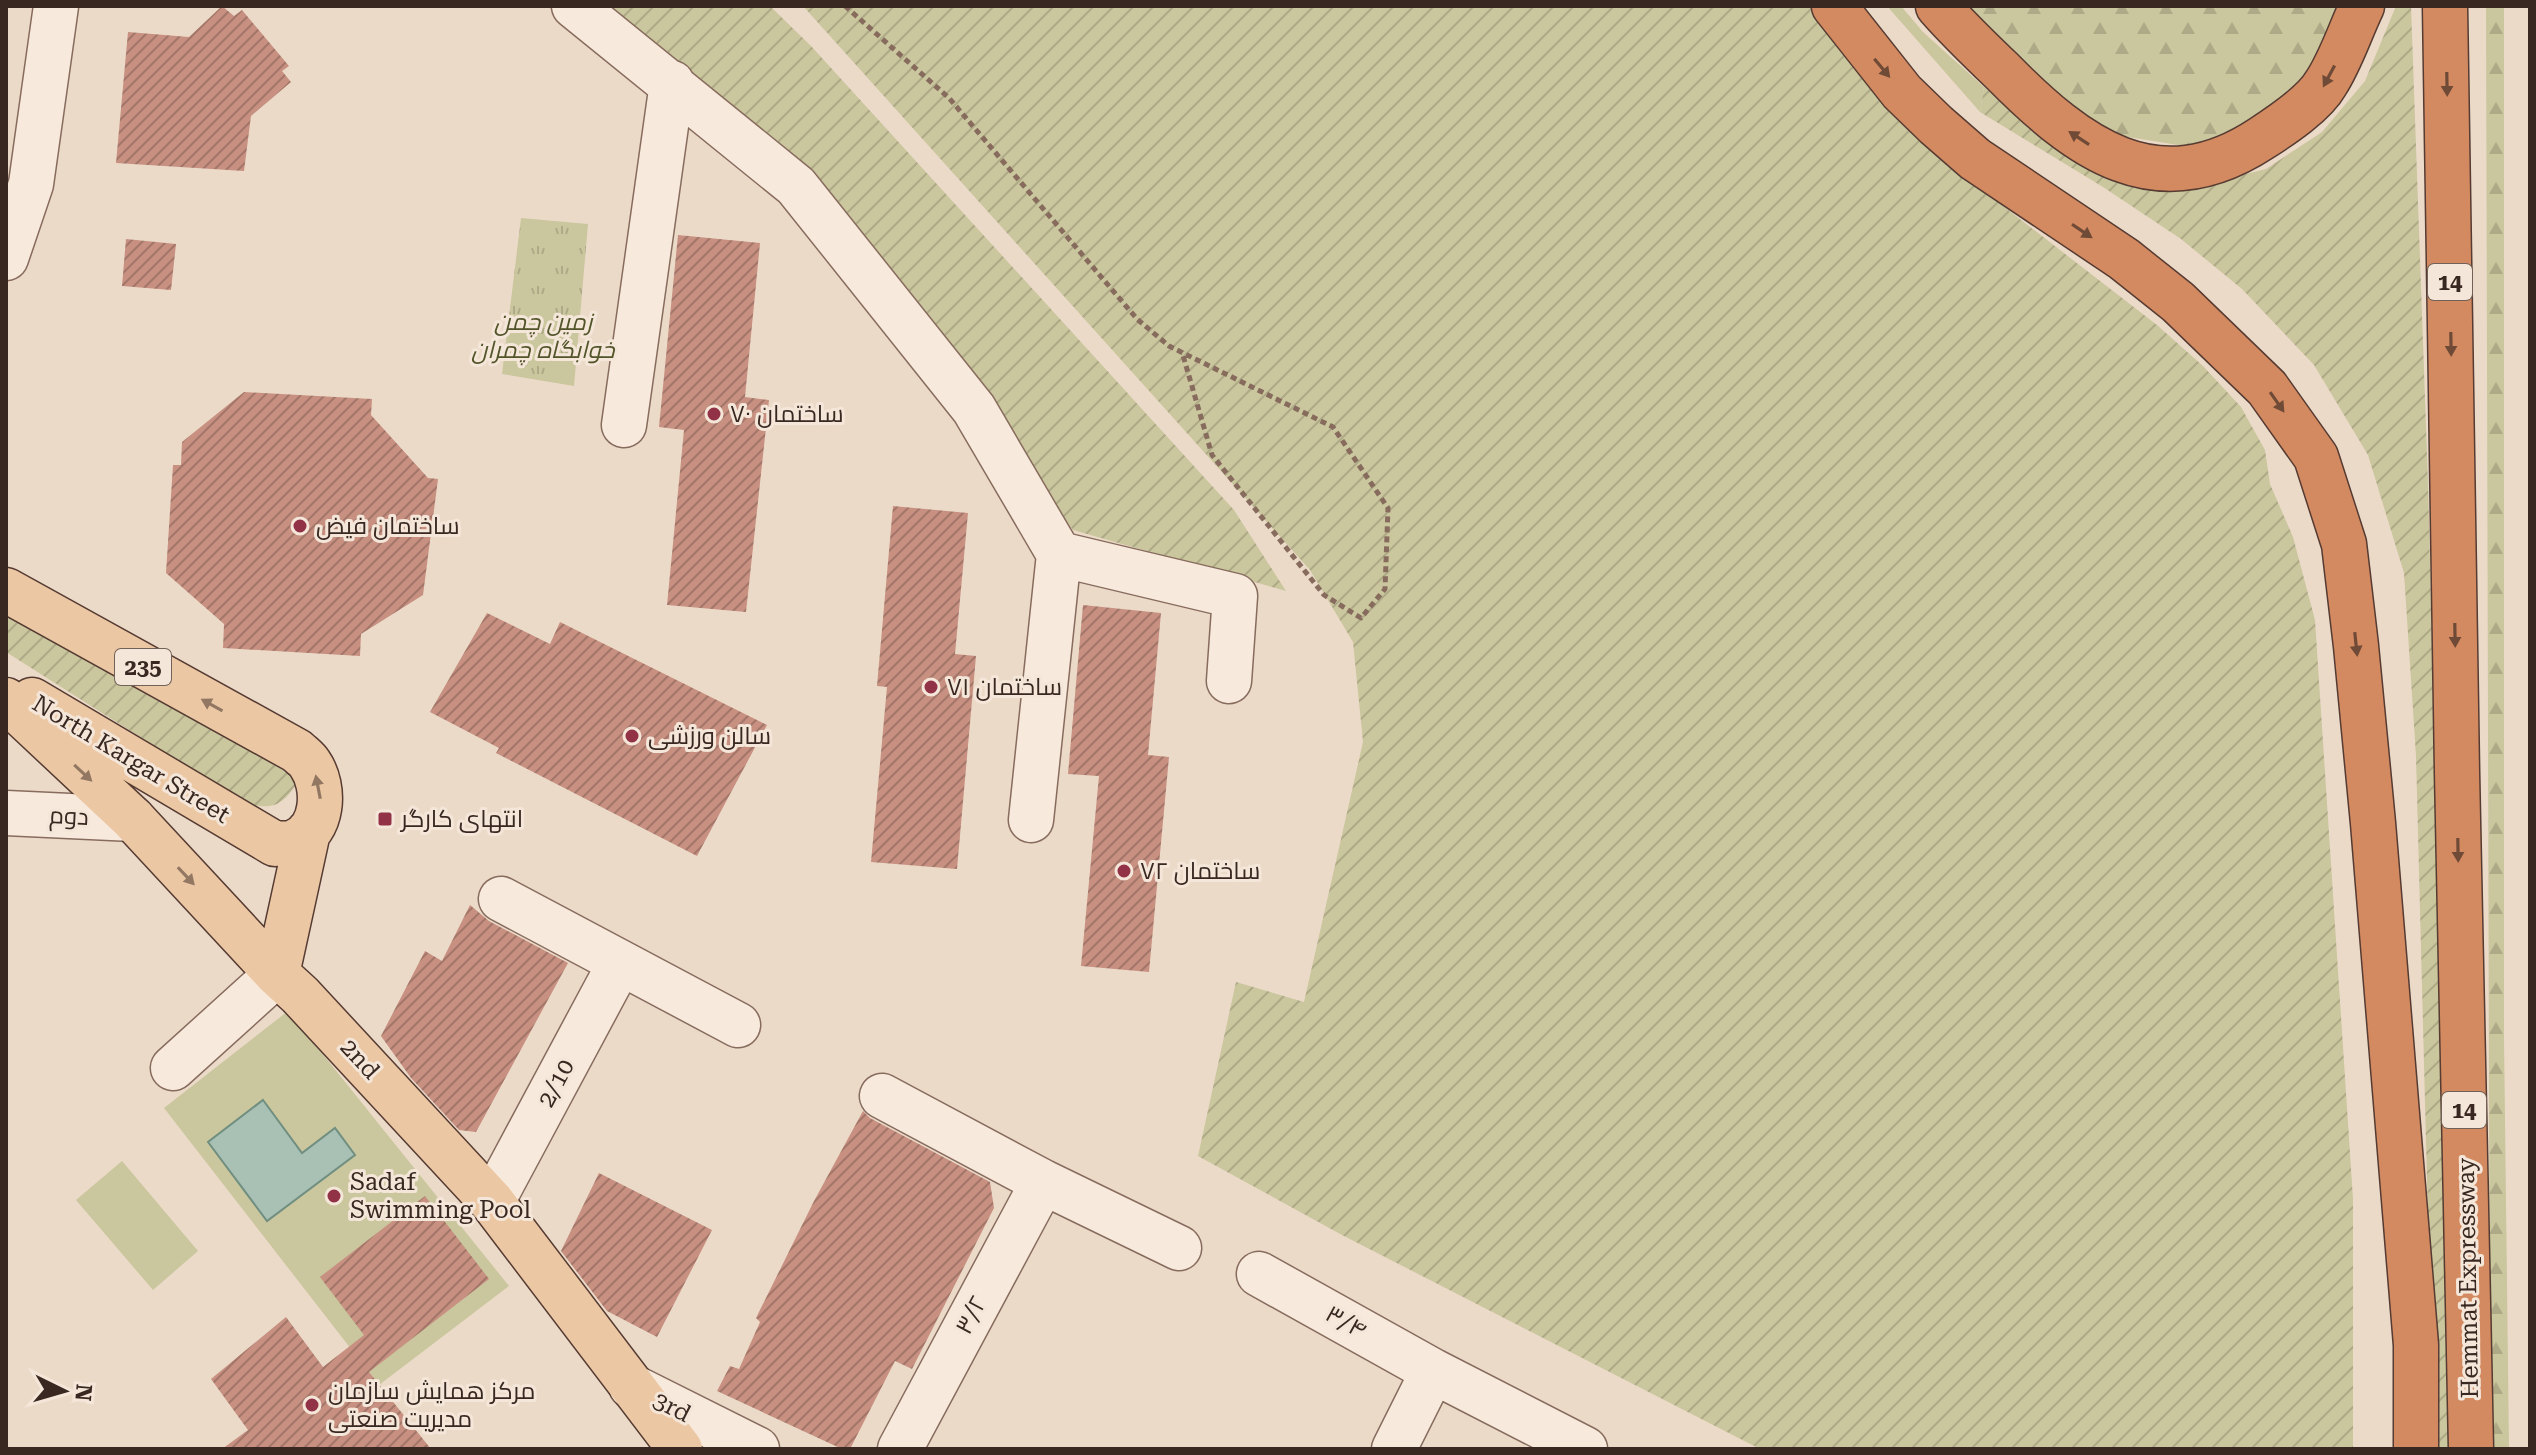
<svg xmlns="http://www.w3.org/2000/svg" width="2536" height="1455" viewBox="0 0 2536 1455" font-family="'Roboto Serif',Cairo,serif">
	<style>
		.grass { fill: #cac69d }
		.forest { fill: url(#forest-firs) }
		.park { fill: url(#park-tufts) }
		.garden { fill: url(#garden-furrows) }
		.water { fill: #a9c0b5; stroke: #708f81; stroke-width: 2 }
		.building { fill: url(#building-hatch) }
		.lines { fill: none; stroke-linecap: round; stroke-linejoin: round }
		.minor-casing { stroke: #876c5e; stroke-width: 47 }
		.major-casing { stroke: #553b32; stroke-width: 47 }
		.highway-casing { stroke: #553b32; stroke-width: 47 }
		.path { stroke: #876c5e; stroke-width: 5; stroke-dasharray: 6 4; stroke-linecap: butt }
		.minor { stroke: #f7e9dc; stroke-width: 44 }
		.major { stroke: #ecc7a4; stroke-width: 44 }
		.highway { stroke: #d48a60; stroke-width: 44 }
		.oneway { fill: #6f4a37 }
		.oneway2 { fill: #927862 }
		.poi-dot { fill: #923247; stroke: #f4e6d8; stroke-width: 3 }
		.labels { text-anchor: middle; dominant-baseline: central; stroke-width: 6; stroke-linejoin: round; paint-order: stroke }
		.shield { fill: #f4e6d8; stroke: #716158; stroke-width: 2 }
		.shield-label { font-size: 22px; font-weight: bold; fill: #392821 }
		.park-label { font-size: 24px; font-style: italic; fill: #525429; stroke: #f4e6d8 }
		.poi-label { font-size: 24px; fill: #392821; stroke: #f4e6d8; text-anchor: start }
		.street-label { font-size: 24px; fill: #392821; stroke: #f4e6d8 }
	</style>
	<defs>
		<pattern id="forest-firs" width="22" height="20" patternUnits="userSpaceOnUse" patternTransform="scale(2)"><rect width="22" height="20" fill="#cac69d"/><path d="M5 1l3.5 6h-7zM16 11l3.5 6h-7z" fill="#aeaa87"/></pattern>
		<pattern id="park-tufts" width="24" height="20" patternUnits="userSpaceOnUse" patternTransform="scale(2)"><rect width="24" height="20" fill="#cac69d"/><path d="M3 7l-1-3M5 7V3M7 7l1-3M15 17l-1-3M17 17v-4M19 17l1-3" fill="none" stroke="#aeaa87"/></pattern>
		<pattern id="garden-furrows" width="10" height="10" patternUnits="userSpaceOnUse" patternTransform="scale(2)"><rect width="10" height="10" fill="#cac69d"/><path d="M-1 1l2-2M0 10L10 0M9 11l2-2" fill="none" stroke="#aeaa87"/></pattern>
		<pattern id="building-hatch" width="6" height="6" patternUnits="userSpaceOnUse" patternTransform="scale(2)"><rect width="6" height="6" fill="#c79081"/><path d="M-1 1l2-2M0 6l6-6M5 7l2-2" fill="none" stroke="#a37669"/></pattern>
	</defs>
	<rect width="100%" height="100%" fill="#ecdac9"/>
	<path class="grass" d="M 1887,6 L 1901,6 L 1923,32 L 1984,87 L 1980,112 Z
		M 288,1011 L 509,1286 L 379,1385 L 164,1108 Z
		M 122,1161 L 198,1251 L 153,1290 L 76,1200 Z"/>
	<path class="forest" d="M 1965,6 L 2339,6 L 2317,60 L 2278,103 L 2240,130 L 2209,143 L 2184,146 L 2128,137 L 2098,125 L 2070,107 Z
		M 2486,6 L 2504,6 L 2504,1035 L 2509,1449 L 2490,1449 Z"/>
	<path class="park" d="M 521,218 L 588,224 L 574,386 L 502,374 Z"/>
	<path class="garden" d="M 592,6 L 770,6 L 811,46 L 1234,510 L 1286,591 L 1073,530 L 856,229 Z
		M 803,6 L 1814,6 L 1985,192 L 2157,325 L 2203,366 L 2241,407 L 2265,450 L 2270,484 L 2293,537 L 2315,620 L 2353,1199 L 2353,1449 L 1760,1449 L 1342,1235 L 1198,1156 L 1236,982 L 1304,1002 L 1363,742 L 1353,642 L 1310,570 Z
		M 2396,6 L 2411,6 L 2428,482 L 2452,1449 L 2434,1449 L 2416,756 L 2404,573 L 2368,455 L 2314,365 L 2242,289 L 2181,239 L 2103,187 L 1980,112 L 1984,87 L 2085,166 L 2133,187 L 2150,190 L 2186,189 L 2266,169 L 2322,132 L 2365,81 Z
		M 6,608 L 282,752 L 298,782 C 281,807 273,810 244,803 L 6,652 Z"/>
	<path class="water" d="M 263,1100 L 302,1153 L 335,1128 L 355,1155 L 267,1221 L 208,1142 Z"/>
	<path class="building" d="M 222,6 L 234,16 L 242,10 L 289,66 L 282,71 L 291,82 L 251,116 L 244,171 L 116,163 L 128,32 L 189,37 Z
		M 678,235 L 760,243 L 745,397 L 769,400 L 746,612 L 667,605 L 684,430 L 659,427 Z
		M 126,239 L 176,244 L 171,290 L 122,286 Z
		M 244,392 L 372,399 L 371,415 L 428,478 L 438,479 L 423,595 L 361,634 L 360,656 L 223,648 L 224,624 L 166,573 L 173,465 L 181,465 L 182,442 Z
		M 893,506 L 968,513 L 955,654 L 976,656 L 957,869 L 871,862 L 887,687 L 877,686 Z
		M 1083,605 L 1161,613 L 1148,755 L 1169,757 L 1149,972 L 1081,966 L 1099,776 L 1068,774 Z
		M 487,613 L 550,644 L 560,622 L 767,725 L 697,856 L 496,753 L 499,748 L 430,712 Z
		M 470,905 L 489,921 L 568,963 L 476,1132 L 459,1130 L 411,1078 L 381,1036 L 425,951 L 442,961 Z
		M 863,1111 L 870,1118 L 990,1182 L 994,1208 L 912,1369 L 895,1361 L 850,1449 L 842,1449 L 717,1391 L 730,1366 L 739,1369 L 760,1322 L 756,1318 L 814,1201 Z
		M 599,1173 L 712,1230 L 657,1337 L 607,1311 L 561,1251 Z
		M 425,1196 L 489,1279 L 369,1372 L 431,1449 L 222,1449 L 248,1430 L 211,1379 L 286,1317 L 323,1367 L 364,1335 L 320,1277 Z"/>
	<g class="lines">
		<g class="minor-casing">
			<path id="minor" d="M 574,6 L 796,186 L 974,409 L 1059,554 L 1031,820
				M 6,258 L 31,184 L 56,6
				M 624,425 L 672,83
				M 1059,554 L 1235,596 L 1229,681
				M 6,813 L 133,819
				M 501,899 L 738,1025
				M 173,1068 L 277,974
				M 882,1096 L 1043,1182 L 1179,1248
				M 492,1202 L 620,963
				M 1259,1274 L 1433,1371 L 1585,1449
				M 631,1386 L 757,1449
				M 900,1449 L 1043,1182
				M 1394,1449 L 1433,1371"/>
		</g>
		<g class="major-casing">
			<path id="major" d="M 6,590 L 297,751 C 301,755 307,759 310,764 C 326,787 324,831 294,842 C 288,844 280,843 275,844 L 32,700
				M 6,700 L 133,819 L 277,974 L 300,995 L 492,1202 L 680,1449
				M 277,974 L 308,832"/>
		</g>
		<g class="highway-casing">
			<path id="highway" d="M 1834,6 L 1902,92 L 1936,125 L 1975,159 L 2124,259 L 2178,302 L 2267,388 L 2316,457 L 2344,544 L 2356,646 L 2373,823 L 2416,1345 L 2416,1449
				M 1938,6 C 1958,29 1980,50 2002,71 C 2077,147 2156,208 2262,138 C 2282,125 2314,104 2326,83 C 2341,60 2350,31 2362,6
				M 2445,6 L 2457,772 L 2471,1449"/>
		</g>
		<path class="path" d="M 845,6 L 949,98 L 1137,319 L 1169,346 L 1333,427 L 1388,508 L 1385,589 L 1361,618 L 1324,595 L 1212,455 L 1182,352"/>
		<use href="#minor" class="minor"/>
		<use href="#major" class="major"/>
		<use href="#highway" class="highway"/>
	</g>
	<defs><path id="oneway-solid" d="M-6-.8H1V-3.2L6.5 0L1 3.2V.8H-6Z" transform="scale(2)"/></defs>
	<g class="oneway">
		<use href="#oneway-solid" transform="translate(1882 68) rotate(50)"/>
		<use href="#oneway-solid" transform="translate(2329 76) rotate(118)"/>
		<use href="#oneway-solid" transform="translate(2447 84) rotate(89)"/>
		<use href="#oneway-solid" transform="translate(2079 138) rotate(-147)"/>
		<use href="#oneway-solid" transform="translate(2082 231) rotate(34)"/>
		<use href="#oneway-solid" transform="translate(2451 344) rotate(89)"/>
		<use href="#oneway-solid" transform="translate(2277 402) rotate(55)"/>
		<use href="#oneway-solid" transform="translate(2455 635) rotate(89)"/>
		<use href="#oneway-solid" transform="translate(2356 644) rotate(84)"/>
		<use href="#oneway-solid" transform="translate(2458 850) rotate(89)"/>
	</g>
	<g class="oneway2">
		<use href="#oneway-solid" transform="translate(212 705) rotate(-151)"/>
		<use href="#oneway-solid" transform="translate(83 773) rotate(43)"/>
		<use href="#oneway-solid" transform="translate(318 787) rotate(-101)"/>
		<use href="#oneway-solid" transform="translate(186 876) rotate(47)"/>
	</g>
	<g class="poi-dot">
		<circle cx="714" cy="414" r="8"/>
		<circle cx="300" cy="526" r="8"/>
		<circle cx="931" cy="687" r="8"/>
		<circle cx="632" cy="736" r="8"/>
		<rect x="377" y="811" width="16" height="16" rx="4"/>
		<circle cx="1124" cy="871" r="8"/>
		<circle cx="334" cy="1196" r="8"/>
		<circle cx="312" cy="1405" r="8"/>
	</g>
	<g class="labels">
		<g class="shield">
			<rect x="2428" y="264" width="44" height="36" rx="6"/>
			<rect x="115" y="649" width="56" height="36" rx="6"/>
			<rect x="2442" y="1092" width="44" height="36" rx="6"/>
		</g>
		<g class="shield-label">
			<text x="2450" y="282">14</text>
			<text x="143" y="667">235</text>
			<text x="2464" y="1110">14</text>
		</g>
		<g class="park-label">
			<text x="543" y="322">زمین چمن<tspan x="543" dy="28">خوابگاه چمران</tspan></text>
		</g>
		<g class="poi-label">
			<text x="730" y="414">ساختمان ۷۰</text>
			<text x="316" y="526">ساختمان فیض</text>
			<text x="947" y="687">ساختمان ۷۱</text>
			<text x="648" y="736">سالن ورزشی</text>
			<text x="401" y="819">انتهای کارگر</text>
			<text x="1140" y="871">ساختمان ۷۲</text>
			<text x="350" y="1182">Sadaf<tspan x="350" dy="28">Swimming Pool</tspan></text>
			<text x="328" y="1391">مرکز همایش سازمان<tspan x="328" dy="28">مدیریت صنعتی</tspan></text>
		</g>
		<g class="street-label">
			<text transform="translate(131 759) rotate(31)">North Kargar Street</text>
			<text transform="translate(69 816) rotate(3)">دوم</text>
			<text transform="translate(360 1059) rotate(47)">2nd</text>
			<text transform="translate(556 1083) rotate(-62)">2/10</text>
			<text transform="translate(2468 1278) rotate(-91)">Hemmat Expressway</text>
			<text transform="translate(971 1315) rotate(-62)">۳/۲</text>
			<text transform="translate(1346 1322) rotate(29)">۳/۴</text>
			<text transform="translate(672 1407) rotate(27)">3rd</text>
		</g>
	</g>
	<rect width="2536" height="1455" fill="none" stroke="#392821" stroke-width="16"/>
	<g transform="translate(64 1391) rotate(95)" stroke="#f4e6d8" stroke-width="6" paint-order="stroke">
	<path d="M0-6L14 30L0 20L-14 30Z" fill="#392821"/>
	<text y="-12" font-size="22" font-weight="bold" text-anchor="middle" fill="#392821">N</text>
	</g>
</svg>
